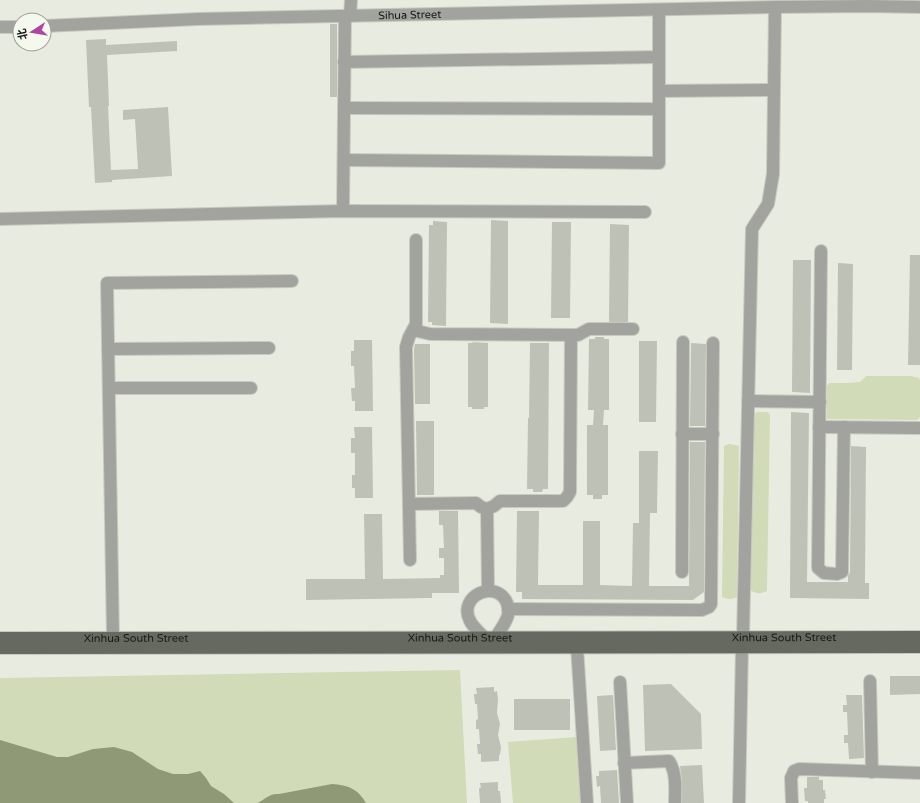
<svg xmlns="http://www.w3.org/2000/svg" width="920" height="803" viewBox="0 0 920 803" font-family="'Varela Round','Noto Sans SC',sans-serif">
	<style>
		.green { fill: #d1dbb8 }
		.water { fill: #8f9976 }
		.building { fill: #bec2b6 }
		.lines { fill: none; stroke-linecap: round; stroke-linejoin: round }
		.minor-casing { stroke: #c7cac0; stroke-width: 14 }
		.major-casing { stroke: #c7cac0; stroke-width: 14 }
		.minor { stroke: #a2a39e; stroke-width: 12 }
		.major { stroke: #666960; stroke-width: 12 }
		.labels { text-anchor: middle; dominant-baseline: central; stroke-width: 3.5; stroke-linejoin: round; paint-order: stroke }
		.street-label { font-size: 11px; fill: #181915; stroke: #f5f9ed }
	</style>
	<rect width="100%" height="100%" fill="#e8ece0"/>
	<path class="green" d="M 866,376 L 911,376 L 919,378 L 920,381 L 920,417 L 917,420 L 827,419 L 827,386 L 829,383 L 847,383 L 860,382 Z
		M 757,412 L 768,412 L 770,415 L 767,591 C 761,594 756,594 750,590 L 753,415 Z
		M 729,444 L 736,445 L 739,446 L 737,597 C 731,600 727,599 722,597 L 724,446 Z
		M 460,670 L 467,803 L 0,803 L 0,678 Z
		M 577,737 L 581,803 L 513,803 L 508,742 Z"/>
	<path class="water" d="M 0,740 L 57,757 L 68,757 L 93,749 L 114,747 L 132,752 L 158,769 L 173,774 L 188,774 L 200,771 L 206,778 L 211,786 L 224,794 L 234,803 L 0,803 Z
		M 332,784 C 348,785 358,789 366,803 L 257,803 C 266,799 269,793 279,794 Z"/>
	<path class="building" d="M 330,24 L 337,24 L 337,97 L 330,97 Z
		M 106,39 L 106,45 L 177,41 L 177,51 L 107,55 L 109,106 L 108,106 L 111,170 L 138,169 L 135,119 L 123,120 L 123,110 L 168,107 L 172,176 L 112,180 L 112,182 L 95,183 L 91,107 L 89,107 L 86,40 Z
		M 491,220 L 508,221 L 508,324 L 490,323 Z
		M 433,221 L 447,222 L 446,326 L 432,325 L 432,322 L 428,322 L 429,225 L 433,225 Z
		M 552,222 L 571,222 L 570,318 L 551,318 Z
		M 610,224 L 629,225 L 628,322 L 609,322 Z
		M 910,255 L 920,255 L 920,365 L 908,365 Z
		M 793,260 L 811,260 L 810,393 L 792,392 Z
		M 838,263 L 853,264 L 852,370 L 837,370 Z
		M 595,337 L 604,337 L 604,339 L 609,339 L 609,410 L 604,410 L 603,425 L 608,425 L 608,495 L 602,495 L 602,499 L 593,499 L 593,495 L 587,495 L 587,425 L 593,425 L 594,410 L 588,410 L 589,339 L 595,339 Z
		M 354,340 L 372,340 L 373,411 L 355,411 L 355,401 L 352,401 L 351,388 L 355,388 L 354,366 L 351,366 L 351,351 L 354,351 Z
		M 639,341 L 657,341 L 656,422 L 639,422 Z
		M 472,342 L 488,343 L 488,407 L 484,407 L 484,409 L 472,409 L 472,407 L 468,407 L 468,343 L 473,343 Z
		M 530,343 L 549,343 L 548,489 L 543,489 L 542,492 L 533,492 L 533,489 L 527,489 L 528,418 L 529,418 Z
		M 691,343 L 706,344 L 705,426 L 690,426 Z
		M 415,344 L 430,344 L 430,404 L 415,404 L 414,349 Z
		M 791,412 L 809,413 L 807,582 L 848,582 L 848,576 L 850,572 L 851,446 L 866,447 L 865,583 L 869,583 L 869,599 L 790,598 Z
		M 416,421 L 434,421 L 434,495 L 417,495 Z
		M 354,427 L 372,427 L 373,498 L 355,498 L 355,488 L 352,488 L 352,475 L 355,475 L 355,453 L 351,453 L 351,438 L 355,438 Z
		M 690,442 L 705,442 L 704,592 L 693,600 L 522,599 L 522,592 L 516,592 L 517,511 L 539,511 L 538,585 L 583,585 L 583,521 L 600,521 L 600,585 L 632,586 L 633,523 L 639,523 L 639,451 L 658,451 L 657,513 L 650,513 L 649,586 L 689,586 Z
		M 439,511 L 458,511 L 459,593 L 432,593 L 432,598 L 306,600 L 306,579 L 365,579 L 364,514 L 382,514 L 383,579 L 440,578 L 440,575 L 444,575 L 444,558 L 439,558 L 439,548 L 444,548 L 443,525 L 439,525 Z
		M 890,676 L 920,676 L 920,694 L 890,695 Z
		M 671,684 L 701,714 L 702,749 L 645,751 L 643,685 Z
		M 494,687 L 494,692 L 497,691 L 498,699 L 497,713 L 500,724 L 498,735 L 501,747 L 500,755 L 499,755 L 499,761 L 481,762 L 481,754 L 478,754 L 477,744 L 480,744 L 479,729 L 476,729 L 476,720 L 478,719 L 477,704 L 475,704 L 474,694 L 477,694 L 476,688 Z
		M 613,695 L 616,750 L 600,751 L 597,696 Z
		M 846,695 L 862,695 L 864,758 L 849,759 L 848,743 L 844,743 L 844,735 L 848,735 L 847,712 L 843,712 L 843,705 L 847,705 Z
		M 514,699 L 570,699 L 570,730 L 514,730 Z
		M 702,765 L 704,803 L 682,803 L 682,781 L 680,766 Z
		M 617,770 L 619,803 L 601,803 L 600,786 L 597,787 L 596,776 L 599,776 L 599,771 Z
		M 807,777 L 819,777 L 819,780 L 823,780 L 823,790 L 825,790 L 826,799 L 824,799 L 824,803 L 808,803 L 808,801 L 805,801 L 804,788 L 807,788 Z
		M 498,782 L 498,791 L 500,791 L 501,803 L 480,803 L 479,788 L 481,788 L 480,783 Z"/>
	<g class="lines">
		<g class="minor-casing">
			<g id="minor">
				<path d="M 350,16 L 351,0"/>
				<path id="s1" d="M 44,26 L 198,19 L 775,7 L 868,6 L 920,7"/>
				<path d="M 0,27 L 20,27"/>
				<path d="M 344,62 L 659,57"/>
				<path d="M 659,91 L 774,90"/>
				<path d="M 344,108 L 659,109"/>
				<path d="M 344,160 L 659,163 L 659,10"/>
				<path d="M 343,211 L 345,16"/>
				<path d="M 0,219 L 343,211 L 645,212"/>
				<path d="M 821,251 L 818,568 L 824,573 L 837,574 L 842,572 L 844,427"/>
				<path d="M 413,330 L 430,334 L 578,335 L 589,329 L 633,329"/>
				<path d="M 108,349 L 269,348"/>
				<path d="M 109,388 L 251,388"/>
				<path d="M 748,401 L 820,402"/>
				<path d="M 819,427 L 920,428"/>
				<path d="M 682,434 L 713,434"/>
				<path d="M 409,504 L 476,503 L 481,507 L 487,509 L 494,506 L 500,501 L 563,501 L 567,497 L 570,492 L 571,335"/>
				<path d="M 487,509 L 488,591"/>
				<path d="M 410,560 L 406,347 L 409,337 L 416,324 L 416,240"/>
				<path d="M 682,572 L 683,342"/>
				<path d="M 508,609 L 702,610 L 709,607 L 711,604 L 713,343"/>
				<path d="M 484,637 C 479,632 473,627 470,621 C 457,596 496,578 507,603 C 508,607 509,611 508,615 C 506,623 500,630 496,637"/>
				<path d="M 743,637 L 752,229 L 768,204 L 773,174 L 775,7"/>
				<path d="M 113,638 L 107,283 L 292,281"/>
				<path d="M 577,647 L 587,803"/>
				<path d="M 870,681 L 872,772"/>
				<path d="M 620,682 L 627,803"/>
				<path d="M 624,763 L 669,761 C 677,773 675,789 675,803"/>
				<path d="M 739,803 L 742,647"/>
				<path d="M 792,803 L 791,778 L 794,771 L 799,769 L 920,773"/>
			</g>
		</g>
		<g class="major-casing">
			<g id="major">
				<path id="s2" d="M 0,638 L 920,637"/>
				<path d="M 0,648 L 920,647"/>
			</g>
		</g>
		<use href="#minor" class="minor"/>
		<use href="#major" class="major"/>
	</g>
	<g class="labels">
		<g class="street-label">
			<text stroke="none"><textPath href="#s1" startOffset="366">Sihua Street</textPath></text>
			<text stroke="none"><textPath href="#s2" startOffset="460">Xinhua South Street</textPath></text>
			<text stroke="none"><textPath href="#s2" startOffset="784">Xinhua South Street</textPath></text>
			<text stroke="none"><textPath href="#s2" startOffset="136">Xinhua South Street</textPath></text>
		</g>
	</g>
	<g transform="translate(32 32) rotate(258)"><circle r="19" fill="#f5f9ed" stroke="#9d9f97"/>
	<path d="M0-3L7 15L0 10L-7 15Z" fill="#ae45a6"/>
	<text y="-6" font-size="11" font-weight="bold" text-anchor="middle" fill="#181915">北</text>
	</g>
</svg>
